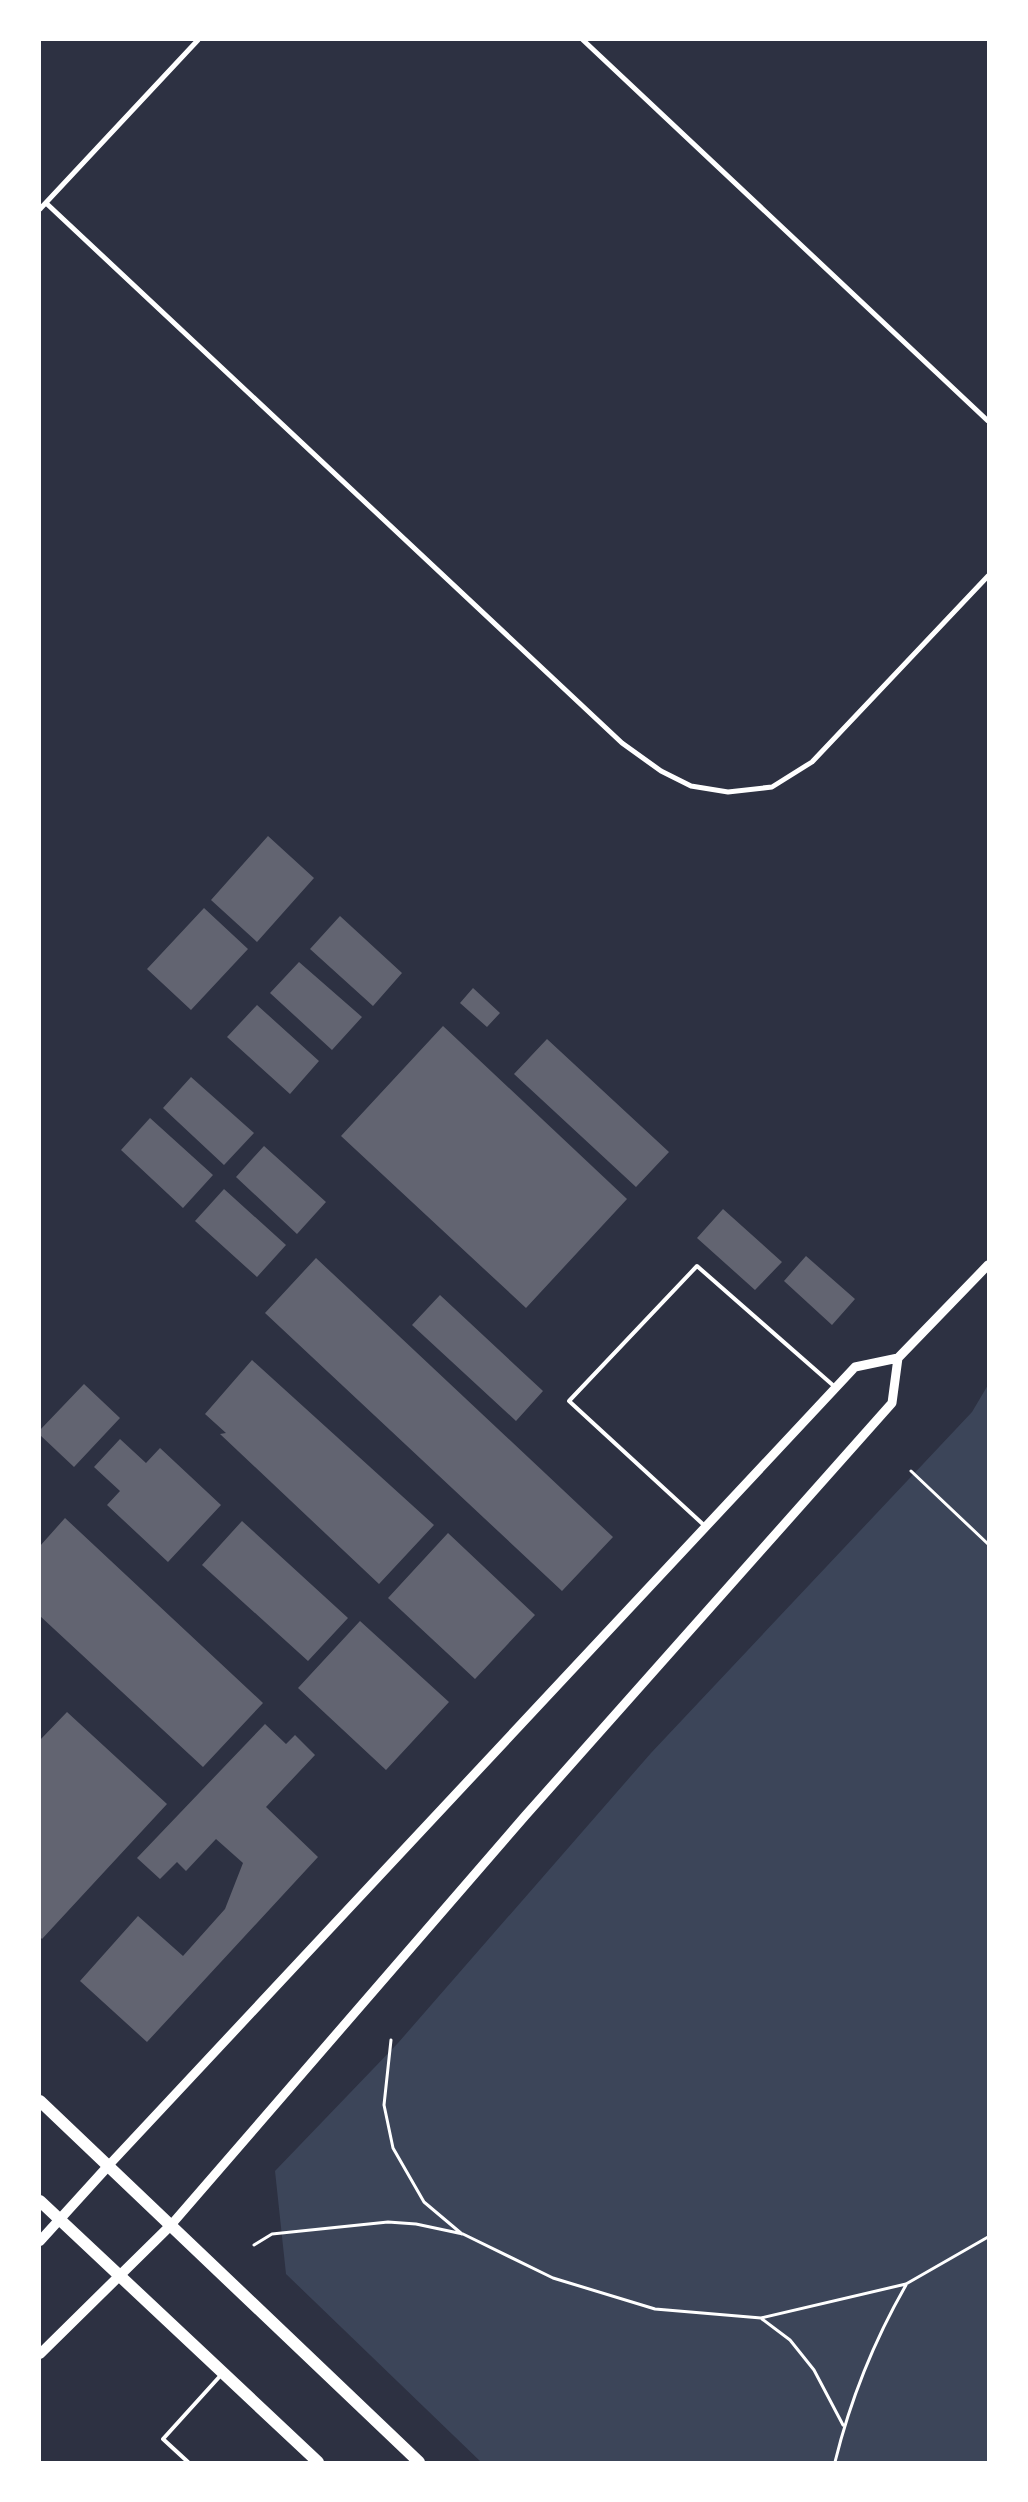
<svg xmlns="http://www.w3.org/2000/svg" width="1028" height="2502" viewBox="0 0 1028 2502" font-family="Signika,sans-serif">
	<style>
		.green { fill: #3c4559 }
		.building { fill: #626471 }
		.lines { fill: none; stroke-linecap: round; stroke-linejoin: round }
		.path { stroke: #fff; stroke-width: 3 }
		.service { stroke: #fff; stroke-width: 4 }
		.minor { stroke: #fff; stroke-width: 5 }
		.tertiary { stroke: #fff; stroke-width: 9 }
		.secondary { stroke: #fff; stroke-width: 10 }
		.primary { stroke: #fff; stroke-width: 12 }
	</style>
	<rect width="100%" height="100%" fill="#2d3142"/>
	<path class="green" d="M 988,1385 L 988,2462 L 481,2462 L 286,2274 L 275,2171 L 398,2043 L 651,1753 L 972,1412 Z"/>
	<path class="building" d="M 268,836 L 314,878 L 257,942 L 211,900 Z
		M 204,908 L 248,949 L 191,1010 L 147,969 Z
		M 340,916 L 402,973 L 373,1006 L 310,949 Z
		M 299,962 L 362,1017 L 332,1050 L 270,993 Z
		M 473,988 L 500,1013 L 487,1027 L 460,1003 Z
		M 257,1005 L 319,1061 L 290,1094 L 227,1037 Z
		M 443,1026 L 627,1199 L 526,1308 L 341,1136 Z
		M 547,1039 L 669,1152 L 636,1187 L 514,1074 Z
		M 191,1077 L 254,1133 L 224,1165 L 163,1108 Z
		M 150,1118 L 213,1175 L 183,1208 L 121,1150 Z
		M 264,1146 L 326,1202 L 297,1234 L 236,1177 Z
		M 224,1189 L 286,1245 L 257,1277 L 195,1221 Z
		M 723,1209 L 782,1262 L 755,1290 L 697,1238 Z
		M 806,1256 L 855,1299 L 832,1325 L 784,1281 Z
		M 316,1258 L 613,1537 L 562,1591 L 265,1313 Z
		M 440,1295 L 543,1391 L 516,1421 L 412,1325 Z
		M 252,1360 L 434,1525 L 379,1584 L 220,1434 L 226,1433 L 205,1414 Z
		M 84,1384 L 120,1418 L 74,1467 L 40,1435 L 40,1430 Z
		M 120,1439 L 146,1463 L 160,1448 L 221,1505 L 168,1562 L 107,1505 L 120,1491 L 94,1467 Z
		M 65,1518 L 263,1703 L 203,1767 L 40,1616 L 40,1546 Z
		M 242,1521 L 348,1618 L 308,1661 L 202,1565 Z
		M 448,1533 L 535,1615 L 475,1679 L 388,1598 Z
		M 360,1621 L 449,1702 L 386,1770 L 298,1688 Z
		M 67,1712 L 167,1804 L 42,1939 L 40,1937 L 40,1740 Z
		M 265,1724 L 286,1744 L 295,1735 L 315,1755 L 266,1807 L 318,1857 L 147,2042 L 80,1981 L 138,1916 L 183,1956 L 225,1909 L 243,1863 L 216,1839 L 186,1871 L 177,1862 L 160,1879 L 137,1858 Z"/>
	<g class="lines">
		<path class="path" d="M 911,1471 L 988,1544
			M 391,2040 L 384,2105 L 393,2148 L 424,2202 L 462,2234
			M 254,2245 L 272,2234 L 388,2222 L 416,2224 L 463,2234 L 553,2278 L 655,2309 L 761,2318 L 906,2284 L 988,2237
			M 762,2319 L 790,2340 L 814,2370 L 843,2425
			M 835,2462 C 850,2401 875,2339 906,2285"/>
		<path class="service" d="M 706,1527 L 569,1401 L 697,1266 L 835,1387
			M 188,2462 L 163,2439 L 221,2375"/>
		<path class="minor" d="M 583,40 L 988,421
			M 46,203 L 622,743 L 661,771 L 691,786 L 728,792 L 772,787 L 812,762 L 988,576
			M 40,209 L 198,40"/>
		<path class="tertiary" d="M 109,2165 L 855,1367 L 898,1358
			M 171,2225 L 525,1816 L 892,1403 L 898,1358 L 988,1265"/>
		<path class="secondary" d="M 40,2241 L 109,2165
			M 40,2354 L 171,2225"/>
		<path class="primary" d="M 40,2101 L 419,2462
			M 40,2201 L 318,2462"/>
	</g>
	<rect width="1028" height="2502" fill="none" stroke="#ffffff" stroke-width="82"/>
</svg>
